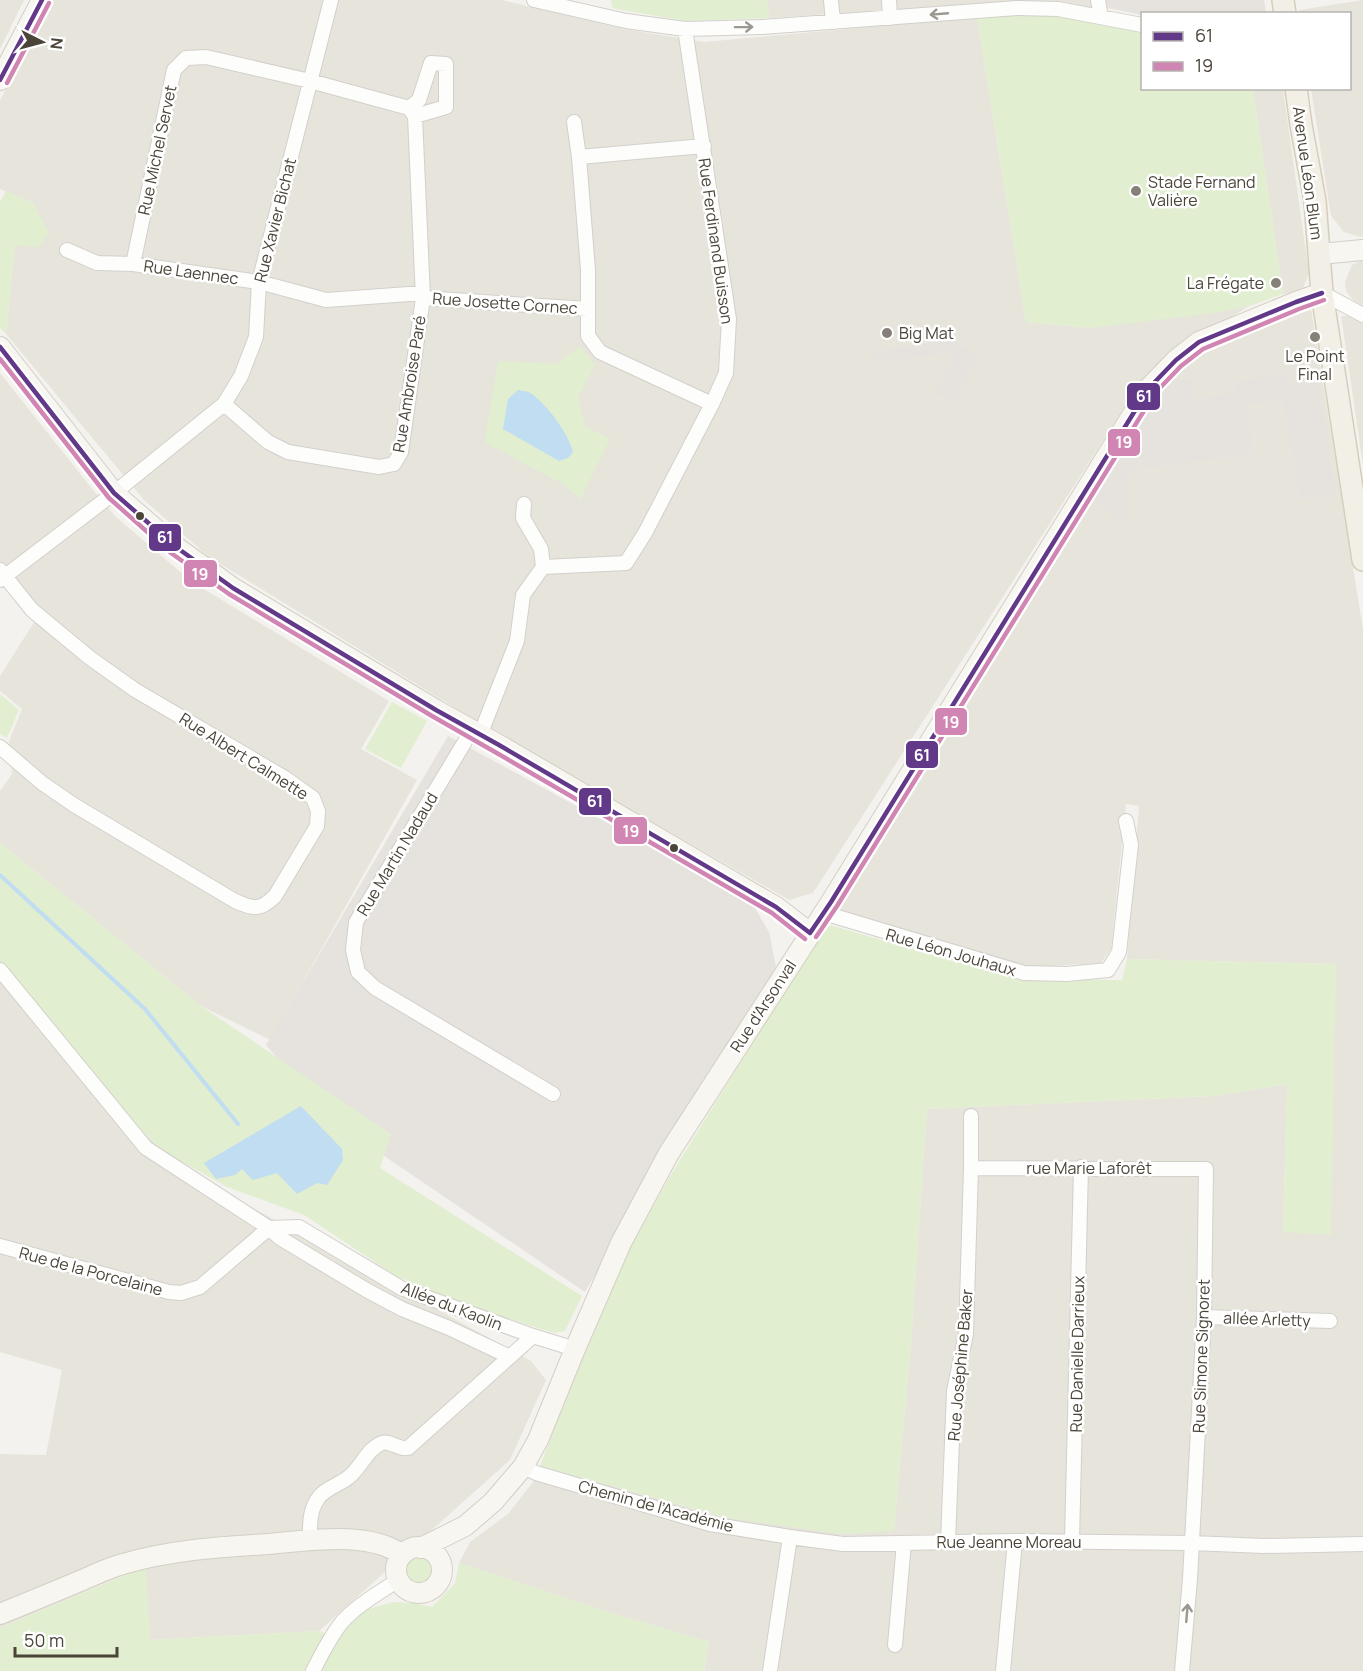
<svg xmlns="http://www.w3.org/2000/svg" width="1363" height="1671" viewBox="0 0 1363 1671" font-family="Manrope,sans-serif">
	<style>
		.residential { fill: #e7e4dc }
		.industrial { fill: #e6e2de }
		.green { fill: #e1eecf }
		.parking { fill: #e6e3df }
		.water { fill: #c0ddf1 }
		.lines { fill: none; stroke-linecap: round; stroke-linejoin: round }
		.stream { stroke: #c0ddf1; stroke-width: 4 }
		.street-casing { stroke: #d2d0cb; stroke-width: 16 }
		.secondary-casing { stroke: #d3cfc5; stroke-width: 22 }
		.primary-casing { stroke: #d6cebb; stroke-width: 24 }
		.street { stroke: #fdfdfc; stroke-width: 14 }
		.secondary { stroke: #f7f6f1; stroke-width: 20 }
		.primary { stroke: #f2efe6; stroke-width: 21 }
		.bus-1-casing { stroke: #fff; stroke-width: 9 }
		.bus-2-casing { stroke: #fff; stroke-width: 9 }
		.bus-1 { stroke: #623888; stroke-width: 4.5 }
		.bus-2 { stroke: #d085b2; stroke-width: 4.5 }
		.oneway { stroke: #9b9791 }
		.poi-dot { fill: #868178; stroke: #fff; stroke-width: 2 }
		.bus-dot { fill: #4b4439; stroke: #fff; stroke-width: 2 }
		.labels { text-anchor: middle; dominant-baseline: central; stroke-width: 5; stroke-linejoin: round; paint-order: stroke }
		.street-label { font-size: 16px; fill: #4b4439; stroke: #fff }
		.poi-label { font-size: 16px; fill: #4b4439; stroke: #fff; text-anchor: start }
		.line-badge { stroke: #fff; stroke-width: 2 }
		.badge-label { font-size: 16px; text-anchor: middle; font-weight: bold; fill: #fff }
	</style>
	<rect width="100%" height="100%" fill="#f4f2ee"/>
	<path class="residential" d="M 0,0 L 24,0 L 0,49 Z
		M 50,0 L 502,0 L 624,29 L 704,42 L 977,17 L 1026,322 L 1090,328 L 1249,306 L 1173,353 L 1129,400 L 813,893 L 789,900 L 496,733 L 209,557 L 144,500 L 6,334 L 15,244 L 33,203 L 0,189 L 0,101 Z
		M 767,0 L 1107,0 L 1108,8 L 1072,10 L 966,5 L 769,18 Z
		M 1363,0 L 1363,236 L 1360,237 L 1344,232 L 1331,216 L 1311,89 L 1350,88 L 1350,14 L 1300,13 L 1299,10 Z
		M 1253,89 L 1283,89 L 1309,274 L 1302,290 L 1283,294 Z
		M 1363,259 L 1363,306 L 1353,300 L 1346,291 L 1345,282 L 1352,265 Z
		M 1311,309 L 1363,629 L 1363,1671 L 704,1671 L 709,1642 L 608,1612 L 459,1563 L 470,1542 L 508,1514 L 533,1482 L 540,1466 L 728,1518 L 894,1531 L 911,1343 L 927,1109 L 1213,1096 L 1287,1084 L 1283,1231 L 1336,964 L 1127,959 L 1139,806 L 1126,804 L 1111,949 L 1101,963 L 1019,968 L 832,908 L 1154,393 L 1205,346 Z
		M 1341,316 L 1352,316 L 1363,322 L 1363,465 Z
		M 0,373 L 93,490 L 116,517 L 192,582 L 389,701 L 361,749 L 417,780 L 270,1040 L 201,1006 L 0,843 L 0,791 L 12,774 L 9,741 L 22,709 L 0,691 L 0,676 L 38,616 L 0,562 Z
		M 0,979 L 175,1165 L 531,1361 L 546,1380 L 510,1460 L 319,1631 L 150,1640 L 145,1566 L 0,1628 L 0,1454 L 46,1455 L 62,1370 L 0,1352 Z"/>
	<path class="industrial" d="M 1107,0 L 1264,0 L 1266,13 L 1142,14 L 1142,15 L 1108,8 Z
		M 448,736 L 751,901 L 769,932 L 776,967 L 585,1292 L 334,1122 L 266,1045 Z"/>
	<path class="green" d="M 611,0 L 767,0 L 769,18 L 685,21 L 612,8 Z
		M 1022,13 L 1059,15 L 1142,32 L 1142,88 L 1253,89 L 1283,294 L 1249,306 L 1214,313 L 1090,328 L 1026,322 L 977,17 Z
		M 6,191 L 33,203 L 49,233 L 39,247 L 15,245 L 6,334 L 0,328 L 0,202 Z
		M 580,347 L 595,364 L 578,398 L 585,426 L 610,439 L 580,499 L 563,484 L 486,443 L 485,438 L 498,361 L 555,364 Z
		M 0,694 L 19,710 L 7,738 L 0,734 Z
		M 392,702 L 427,721 L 401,768 L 365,749 Z
		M 0,843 L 201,1006 L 391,1134 L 380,1168 L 582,1296 L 565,1331 L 554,1333 L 463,1305 L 396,1276 L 304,1215 L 227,1187 L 181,1161 L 175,1165 L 0,979 Z
		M 826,924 L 1017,979 L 1122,980 L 1127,959 L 1336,964 L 1331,1235 L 1283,1232 L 1287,1084 L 1213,1096 L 927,1109 L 911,1343 L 894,1531 L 840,1534 L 728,1518 L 540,1466 L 605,1294 L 669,1178 Z
		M403 1570a15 15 0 1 1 30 0a15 15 0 1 1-30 0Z
		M 459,1563 L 608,1612 L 709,1642 L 704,1671 L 0,1671 L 0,1628 L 146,1566 L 150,1640 L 319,1631 L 337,1638 L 365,1610 L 393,1602 L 413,1603 L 432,1607 L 455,1583 Z"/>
	<path class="parking" d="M 950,340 L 980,357 L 952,402 L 934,392 L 955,357 L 948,353 L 875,363 L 873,352 Z
		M 1287,373 L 1290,385 L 1319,382 L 1335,494 L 1300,499 L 1283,400 L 1247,404 L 1253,454 L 1144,468 L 1142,457 L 1122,489 L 1129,494 L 1123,506 L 1131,511 L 1123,523 L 1089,494 L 1154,393 L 1168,381 L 1192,379 L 1195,399 L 1235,393 L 1235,382 Z"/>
	<path class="water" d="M 518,390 C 523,391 528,391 532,394 C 547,405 569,434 573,452 L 568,458 L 559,461 L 503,429 L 508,399 Z
		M 301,1106 L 342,1149 L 343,1160 L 327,1185 L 317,1183 L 297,1194 L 277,1173 L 253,1180 L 242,1169 L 235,1175 L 216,1179 L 204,1163 Z"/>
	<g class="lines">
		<path class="stream" d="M 0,875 L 145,1009 L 238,1124"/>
		<g class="street-casing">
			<path id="street" d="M 534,0 L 626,21 L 685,29 L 762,27 L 1017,8 L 1058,9 L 1142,25
				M 831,0 L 833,22
				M 889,0 L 890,18
				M 1098,0 L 1101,17
				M 409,108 L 419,100 L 431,63 L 446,64 L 446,107 L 415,116
				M 574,122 L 579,157
				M 704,146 L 579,157 L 588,270 L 588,336 L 600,352 L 712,404
				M 67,250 L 97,263 L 133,264 L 259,282 L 326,300 L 423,293
				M 133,264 L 174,70 L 186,58 L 206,57 L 310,81 L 409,108 L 415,116 L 423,298 L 401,452 L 394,464 L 379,467 L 288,452 L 268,442 L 224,404
				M 1322,293 L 1363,315
				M 423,298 L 588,309
				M 524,504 L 523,518 L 541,549 L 543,567
				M 0,570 L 32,610 L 90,658 L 135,690 L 285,778 L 313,798 L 318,811 L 317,826 L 275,896 C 260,911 253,909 235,901 L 74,805 L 42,783 L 0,747
				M 0,580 L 114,493 L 224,404 L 241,376 L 256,337 L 259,282 L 331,0
				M 472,730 L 356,922 L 353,950 L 358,972 L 375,988 L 553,1094
				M 480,735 L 517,641 L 523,595 L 543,567 L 626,563 L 645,533 L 712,404 L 726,373 L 729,319 L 685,29
				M 824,913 L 1024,973 L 1067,974 L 1108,970 L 1119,952 L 1131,845 L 1126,821
				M 0,970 L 146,1148 L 269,1228 L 280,1238 L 368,1291 L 402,1309 L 449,1328 L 510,1357
				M 971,1168 L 1206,1169 L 1204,1317 L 1190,1579 L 1182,1671
				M 269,1228 L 299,1227 L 401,1288 L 533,1336 L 575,1349
				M 0,1246 L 169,1292 L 181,1293 L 200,1287 L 269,1228
				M 1204,1317 L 1330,1321
				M 523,1467 L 536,1473 L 710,1524 L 790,1537 L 843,1544 L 1015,1541 L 1192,1543 L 1264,1546 L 1363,1544
				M 310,1541 C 310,1527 309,1512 317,1500 C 324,1488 340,1485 350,1476 C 361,1467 368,1448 382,1443 C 390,1440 398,1450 408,1448 L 533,1336
				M 1072,1541 L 1081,1167
				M 948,1542 L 954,1391 L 966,1334 L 971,1168 L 971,1116
				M 895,1645 L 904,1543
				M 313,1671 C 321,1655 330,1637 342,1622 C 357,1605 379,1593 398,1580
				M 770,1671 L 790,1537
				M 1003,1671 L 1015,1541"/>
		</g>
		<g class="secondary-casing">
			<path id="secondary" d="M 0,80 L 42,0
				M 1320,254 L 1363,250
				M 0,347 L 114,493 L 176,547 L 233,588 L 436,710 L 499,745 L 776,907 L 810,933
				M396 1570a23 23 0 1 1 46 0a23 23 0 1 1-46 0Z
				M 421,1548 L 465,1526 L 493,1502 L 523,1467 L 538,1440 L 575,1349 L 621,1243 L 669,1153 L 831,902 L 1149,388 L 1176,360 L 1199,342 L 1296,302 L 1322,293
				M 0,1614 C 27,1603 54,1592 80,1581 C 94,1575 108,1568 123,1564 C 170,1550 219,1547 268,1544 C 307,1541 369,1530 402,1555"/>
		</g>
		<g class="primary-casing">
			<path id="primary" d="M 1283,0 L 1285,14
				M 1296,88 L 1301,125 L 1315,201 L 1322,293 L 1363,560"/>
		</g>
		<use href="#street" class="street"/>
		<use href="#secondary" class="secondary"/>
		<use href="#primary" class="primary"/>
		<g class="bus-1-casing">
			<path id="bus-1" d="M 0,80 L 42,0
				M 0,347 L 114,493 L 176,547 L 233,588 L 436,710 L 499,745 L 776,907 L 810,933
				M 810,933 L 831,902 L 1149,388 L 1176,360 L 1199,342 L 1296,302 L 1322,293"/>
		</g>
		<g class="bus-2-casing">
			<path id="bus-2" d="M 7,83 L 49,3
				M 0,359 L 109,498 L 171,553 L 229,594 L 432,716 L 495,752 L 772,913 L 805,939
				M 816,937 L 837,906 L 1155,393 L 1181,366 L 1203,349 L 1299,309 L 1324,300"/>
		</g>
		<use href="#bus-1" class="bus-1"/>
		<use href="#bus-2" class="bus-2"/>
	</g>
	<defs><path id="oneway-shaft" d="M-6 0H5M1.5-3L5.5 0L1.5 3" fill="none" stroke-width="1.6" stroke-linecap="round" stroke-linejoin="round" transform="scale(1.5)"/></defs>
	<g class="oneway">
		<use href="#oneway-shaft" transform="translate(939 14) rotate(175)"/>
		<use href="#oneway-shaft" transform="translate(744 27) rotate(-1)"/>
		<use href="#oneway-shaft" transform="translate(1187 1613) rotate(-85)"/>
	</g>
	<g class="poi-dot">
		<circle cx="1136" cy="191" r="6"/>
		<circle cx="1276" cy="283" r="6"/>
		<circle cx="887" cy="333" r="6"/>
		<circle cx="1315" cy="337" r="6"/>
	</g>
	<g class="bus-dot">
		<circle cx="140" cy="516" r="5"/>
		<circle cx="674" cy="848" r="5"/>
	</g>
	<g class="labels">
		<g class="street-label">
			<text transform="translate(157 150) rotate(-78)">Rue Michel Servet</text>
			<text transform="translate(1308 173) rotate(82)">Avenue Léon Blum</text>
			<text transform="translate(275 220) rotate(-76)">Rue Xavier Bichat</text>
			<text transform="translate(716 241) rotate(82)">Rue Ferdinand Buisson</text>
			<text transform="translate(191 272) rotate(8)">Rue Laennec</text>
			<text transform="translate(505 303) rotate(4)">Rue Josette Cornec</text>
			<text transform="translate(409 384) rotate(-81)">Rue Ambroise Paré</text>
			<text transform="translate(244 756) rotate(32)">Rue Albert Calmette</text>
			<text transform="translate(397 854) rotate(-59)">Rue Martin Nadaud</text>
			<text transform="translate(951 952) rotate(16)">Rue Léon Jouhaux</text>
			<text transform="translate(763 1006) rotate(-57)">Rue d'Arsonval</text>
			<text x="1089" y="1168">rue Marie Laforêt</text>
			<text transform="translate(91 1271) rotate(15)">Rue de la Porcelaine</text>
			<text transform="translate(452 1306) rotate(21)">Allée du Kaolin</text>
			<text transform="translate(1267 1319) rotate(2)">allée Arletty</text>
			<text transform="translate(1077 1354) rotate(-89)">Rue Danielle Darrieux</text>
			<text transform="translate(1201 1356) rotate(-88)">Rue Simone Signoret</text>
			<text transform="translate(960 1365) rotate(-85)">Rue Joséphine Baker</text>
			<text transform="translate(656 1506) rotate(15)">Chemin de l’Académie</text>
			<text x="1009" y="1542">Rue Jeanne Moreau</text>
		</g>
		<g class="poi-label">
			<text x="1148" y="182">Stade Fernand<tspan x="1148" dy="18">Valière</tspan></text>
			<text x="1264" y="283" text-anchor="end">La Frégate</text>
			<text x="899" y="333">Big Mat</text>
			<text x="1315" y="356" text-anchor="middle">Le Point<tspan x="1315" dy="18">Final</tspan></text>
		</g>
	</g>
	<g class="line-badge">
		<rect x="1126" y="382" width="35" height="29" rx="6" fill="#623888"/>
		<rect x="1107" y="428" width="34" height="29" rx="6" fill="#d085b2"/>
		<rect x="148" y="523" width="34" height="29" rx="6" fill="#623888"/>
		<rect x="183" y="559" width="35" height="29" rx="6" fill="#d085b2"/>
		<rect x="934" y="707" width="34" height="29" rx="6" fill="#d085b2"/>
		<rect x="905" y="740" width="34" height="29" rx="6" fill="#623888"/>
		<rect x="578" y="787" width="34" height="29" rx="6" fill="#623888"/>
		<rect x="613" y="816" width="35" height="29" rx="6" fill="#d085b2"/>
	</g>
	<g class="badge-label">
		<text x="1144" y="402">61</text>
		<text x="1124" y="448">19</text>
		<text x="165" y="543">61</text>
		<text x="200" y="580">19</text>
		<text x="951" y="728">19</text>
		<text x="922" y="761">61</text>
		<text x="595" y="807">61</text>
		<text x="631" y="837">19</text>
	</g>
	<rect x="1141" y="12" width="210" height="78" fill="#ffffff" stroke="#b7b4b0" stroke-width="1.5"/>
	<rect x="1153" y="32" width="30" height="9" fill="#623888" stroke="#b7b4b0" stroke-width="1.5"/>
	<text x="1195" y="42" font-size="18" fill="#4b4439">61</text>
	<rect x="1153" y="62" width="30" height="9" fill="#d085b2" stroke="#b7b4b0" stroke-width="1.5"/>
	<text x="1195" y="72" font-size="18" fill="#4b4439">19</text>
	<g transform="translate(42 42) rotate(96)" stroke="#ffffff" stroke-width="4.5" paint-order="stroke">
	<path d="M0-4.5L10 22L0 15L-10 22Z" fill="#4b4439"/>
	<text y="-9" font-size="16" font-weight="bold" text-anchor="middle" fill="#4b4439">N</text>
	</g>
	<path d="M15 1647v9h102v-9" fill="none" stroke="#4b4439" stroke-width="3"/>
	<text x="24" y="1647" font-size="18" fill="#4b4439" stroke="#ffffff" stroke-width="4.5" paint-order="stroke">50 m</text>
</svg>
